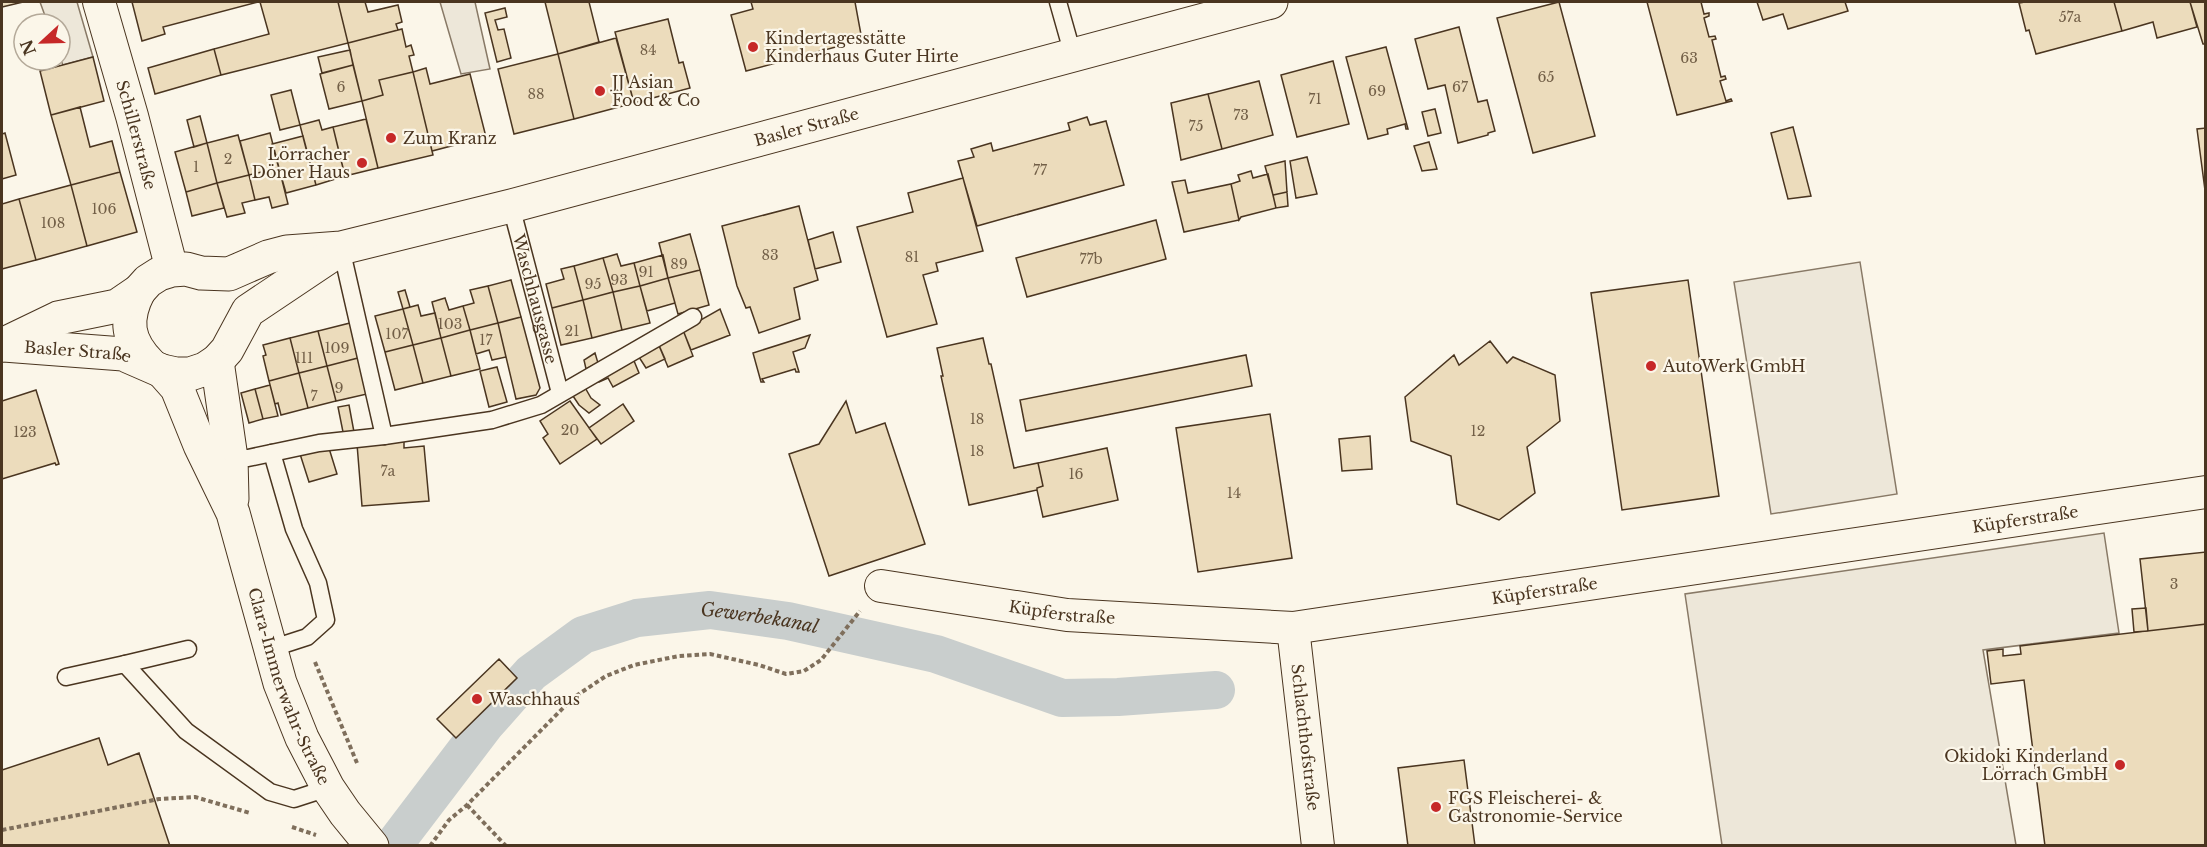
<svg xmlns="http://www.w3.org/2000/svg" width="2207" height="847" viewBox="0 0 2207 847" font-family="'Libre Baskerville',serif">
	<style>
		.parking { fill: #ede7d9; stroke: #887966; stroke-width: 1.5 }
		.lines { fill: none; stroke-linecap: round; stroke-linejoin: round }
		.canal { stroke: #c9cecd; stroke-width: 38 }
		.building { fill: #ecdcbc; stroke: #4a3520; stroke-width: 1.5 }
		.lane-casing { stroke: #4a3520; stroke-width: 19 }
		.street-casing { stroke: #4a3520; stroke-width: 34 }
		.secondary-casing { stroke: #4a3520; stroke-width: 35 }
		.path { stroke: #7f6f5c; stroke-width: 4; stroke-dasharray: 4.5 3; stroke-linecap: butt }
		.lane { stroke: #fbf6e9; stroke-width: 16 }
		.street { stroke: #fbf6e9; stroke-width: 32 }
		.secondary { stroke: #fbf6e9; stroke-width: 33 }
		.poi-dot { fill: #c62828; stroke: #fbf6e9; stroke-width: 2 }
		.labels { text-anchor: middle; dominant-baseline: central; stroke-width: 4.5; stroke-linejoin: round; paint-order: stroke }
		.number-label { font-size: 14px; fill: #725f47 }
		.poi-label { font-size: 16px; fill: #4a3520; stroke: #fbf6e9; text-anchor: start }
		.street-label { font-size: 16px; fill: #4a3520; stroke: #fbf6e9 }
		.water-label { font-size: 18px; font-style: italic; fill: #4a3520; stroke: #fbf6e9 }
	</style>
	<rect width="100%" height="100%" fill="#fbf6e9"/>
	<path class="parking" d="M 40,2 L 77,2 L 93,57 L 63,65 L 60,58 L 60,24 L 48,24 Z
		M 440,2 L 475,2 L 490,69 L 461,74 Z
		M 1860,262 L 1897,494 L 1771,514 L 1734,282 Z
		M 2104,533 L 2119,633 L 1983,650 L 2016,845 L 1722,845 L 1685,594 Z"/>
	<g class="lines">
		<path class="canal" id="s1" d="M 393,846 L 485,725 L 531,673 L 583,635 L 637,618 L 710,610 L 788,621 L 936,654 L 1062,698 L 1118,697 L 1216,690"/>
	</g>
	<path class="building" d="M 2,2 L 23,2 L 2,7 Z
		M 132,2 L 258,2 L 163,27 L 165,34 L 142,41 Z
		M 260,2 L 338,2 L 348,43 L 221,75 L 214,49 L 269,34 Z
		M 338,2 L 365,2 L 368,12 L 398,5 L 402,22 L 396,24 L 398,30 L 348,43 Z
		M 545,2 L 589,2 L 599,42 L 558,54 Z
		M 751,2 L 855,2 L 862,40 L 746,71 L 731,15 L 753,9 Z
		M 1559,2 L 1595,136 L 1533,153 L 1497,18 Z
		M 1647,2 L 1701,2 L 1704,14 L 1709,13 L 1709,16 L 1704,18 L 1709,37 L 1715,36 L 1716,39 L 1712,40 L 1721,77 L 1725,76 L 1726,79 L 1720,81 L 1726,101 L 1731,99 L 1732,101 L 1677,115 Z
		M 1757,2 L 1845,2 L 1848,11 L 1788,29 L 1783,14 L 1763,20 Z
		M 2025,2 L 2114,2 L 2122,31 L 2036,54 L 2029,30 L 2026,31 L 2019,3 Z
		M 2114,2 L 2190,2 L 2197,27 L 2157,38 L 2153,22 L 2122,31 Z
		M 2190,2 L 2206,2 L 2206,44 L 2203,44 Z
		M 505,8 L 507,17 L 495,20 L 498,30 L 504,29 L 511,58 L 497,62 L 485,13 Z
		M 668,19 L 679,63 L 683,62 L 690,88 L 634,103 L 615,32 Z
		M 1459,27 L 1478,102 L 1487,100 L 1495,131 L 1488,133 L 1488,135 L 1458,143 L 1445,85 L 1428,89 L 1415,39 Z
		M 402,29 L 406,47 L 411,45 L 414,55 L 409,56 L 413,72 L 379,80 L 383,95 L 362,101 L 348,43 Z
		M 616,38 L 634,103 L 574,119 L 558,54 Z
		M 1386,47 L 1408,129 L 1406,129 L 1405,124 L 1387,129 L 1388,134 L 1368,139 L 1346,57 Z
		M 214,49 L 221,75 L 155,94 L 148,68 Z
		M 350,50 L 353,65 L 322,73 L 318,57 Z
		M 558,54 L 574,119 L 514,134 L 498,69 Z
		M 93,57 L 104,101 L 51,115 L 40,71 Z
		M 1333,61 L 1349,124 L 1297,137 L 1281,75 Z
		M 353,65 L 362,101 L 329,109 L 320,74 Z
		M 426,68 L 430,84 L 470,74 L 486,137 L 432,151 L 413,72 Z
		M 413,72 L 433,155 L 378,168 L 362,101 L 383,95 L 379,80 Z
		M 1259,81 L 1273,135 L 1222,149 L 1208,94 Z
		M 291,90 L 300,125 L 280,130 L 271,95 Z
		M 1208,94 L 1222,149 L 1181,160 L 1171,103 Z
		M 80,107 L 90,147 L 112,141 L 120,172 L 71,185 L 51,115 Z
		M 1435,109 L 1441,133 L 1428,136 L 1422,112 Z
		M 200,116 L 207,143 L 194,147 L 187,120 Z
		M 1087,117 L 1090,125 L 1106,121 L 1124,185 L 977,226 L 958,161 L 974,157 L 971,149 L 991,143 L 993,151 L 1070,130 L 1068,123 Z
		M 366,119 L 378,168 L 345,176 L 333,127 Z
		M 319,120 L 322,130 L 333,127 L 339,152 L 309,160 L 300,125 Z
		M 1793,127 L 1811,196 L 1788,199 L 1771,133 Z
		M 2206,128 L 2206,198 L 2197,129 Z
		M 5,133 L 16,175 L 2,179 L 2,134 Z
		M 270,133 L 279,168 L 249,175 L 240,141 Z
		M 238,135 L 249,175 L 217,183 L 207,143 Z
		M 303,136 L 316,185 L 286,193 L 272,144 Z
		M 1429,142 L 1437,169 L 1422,171 L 1414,146 Z
		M 207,143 L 217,183 L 186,192 L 175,152 Z
		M 339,152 L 345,176 L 316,185 L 309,160 Z
		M 1307,157 L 1317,194 L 1296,198 L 1290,161 Z
		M 1285,161 L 1287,192 L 1273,195 L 1265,166 Z
		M 279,168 L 288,204 L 272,208 L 269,197 L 255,200 L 249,175 Z
		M 1251,171 L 1253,178 L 1268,174 L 1276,208 L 1241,217 L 1239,220 L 1231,184 L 1240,181 L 1238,175 Z
		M 120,172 L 137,232 L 87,246 L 71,185 Z
		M 249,175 L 255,200 L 242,203 L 245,213 L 227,217 L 217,183 Z
		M 963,178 L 983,251 L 936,263 L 938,271 L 923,275 L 937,324 L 887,337 L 857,227 L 913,212 L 908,193 Z
		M 1185,180 L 1188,193 L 1231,184 L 1239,220 L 1184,232 L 1172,182 Z
		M 217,183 L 224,208 L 192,216 L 186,192 Z
		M 71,185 L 87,246 L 36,260 L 19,199 Z
		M 1287,192 L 1288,206 L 1276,208 L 1273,195 Z
		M 19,199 L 36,260 L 2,269 L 2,204 Z
		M 799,206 L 818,280 L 794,288 L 800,319 L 759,333 L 750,307 L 746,308 L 737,286 L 722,226 Z
		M 1156,220 L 1166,259 L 1027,297 L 1016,258 Z
		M 833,232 L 841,262 L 815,269 L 808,240 Z
		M 690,234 L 700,270 L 668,278 L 659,243 Z
		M 617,254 L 621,266 L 634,263 L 640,286 L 613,292 L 603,258 Z
		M 663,255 L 668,278 L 640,286 L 634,263 Z
		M 603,258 L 613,292 L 583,300 L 574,266 Z
		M 574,266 L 583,300 L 552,308 L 546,284 L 564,279 L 561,269 Z
		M 700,270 L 709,305 L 678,314 L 668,278 Z
		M 668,278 L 675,303 L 647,311 L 640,286 Z
		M 511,280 L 521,317 L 498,323 L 488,286 Z
		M 1688,280 L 1719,496 L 1622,510 L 1591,293 Z
		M 488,286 L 498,323 L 470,330 L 463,306 L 474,303 L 470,290 Z
		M 640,286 L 650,323 L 622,330 L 613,292 Z
		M 405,290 L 410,307 L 403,309 L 398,292 Z
		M 613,292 L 622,330 L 592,338 L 583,300 Z
		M 445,298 L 449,310 L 463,306 L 470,330 L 441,338 L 432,302 Z
		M 583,300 L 592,338 L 561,345 L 552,308 Z
		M 418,305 L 421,316 L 435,313 L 441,338 L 413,345 L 403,309 Z
		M 403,309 L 413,345 L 385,352 L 375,316 Z
		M 720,309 L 730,335 L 691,350 L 683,330 Z
		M 521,317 L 540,388 L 536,395 L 516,399 L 498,323 Z
		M 350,323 L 358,358 L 327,366 L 318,331 Z
		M 498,323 L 506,357 L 492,360 L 489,350 L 476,354 L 470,330 Z
		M 470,330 L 480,369 L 451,376 L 441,338 Z
		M 683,330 L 693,356 L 668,367 L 657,341 Z
		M 318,331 L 327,366 L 299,373 L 290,338 Z
		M 810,335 L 805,348 L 793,352 L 799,372 L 796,372 L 795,369 L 762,379 L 764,382 L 761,382 L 753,353 Z
		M 290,338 L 299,373 L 269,381 L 263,356 L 266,355 L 263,345 Z
		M 441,338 L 451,376 L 423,383 L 413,345 Z
		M 983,338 L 989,364 L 991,364 L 1014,468 L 1038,463 L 1043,486 L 1037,488 L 1037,490 L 969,505 L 941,376 L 943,376 L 937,348 Z
		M 1490,341 L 1507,363 L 1513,357 L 1555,375 L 1560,421 L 1527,447 L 1535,493 L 1499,520 L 1457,504 L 1451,456 L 1411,441 L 1405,397 L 1454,355 L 1459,365 Z
		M 658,343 L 665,359 L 646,368 L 637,354 Z
		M 413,345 L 423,383 L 395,390 L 385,352 Z
		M 595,353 L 598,363 L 586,369 L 584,360 Z
		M 1246,355 L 1252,386 L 1026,431 L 1020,400 Z
		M 632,356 L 639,373 L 613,387 L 608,378 L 599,382 L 596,376 Z
		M 358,358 L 367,394 L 336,401 L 327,366 Z
		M 327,366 L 336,401 L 308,408 L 299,373 Z
		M 497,367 L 507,402 L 489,407 L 480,371 Z
		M 299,373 L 308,408 L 281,415 L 278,403 L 275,404 L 269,381 Z
		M 583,384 L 591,398 L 600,405 L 589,413 L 579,405 L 573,396 L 574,388 Z
		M 270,385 L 278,416 L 263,419 L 255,389 Z
		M 255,389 L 263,419 L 249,423 L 241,393 Z
		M 36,390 L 59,464 L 56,465 L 55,463 L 2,479 L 2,401 Z
		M 570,401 L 597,439 L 560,464 L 543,438 L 548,434 L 540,421 Z
		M 846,401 L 856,433 L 885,423 L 925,544 L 829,576 L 789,454 L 819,444 Z
		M 623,404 L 634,421 L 601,444 L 589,428 Z
		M 349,405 L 354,432 L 343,432 L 338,407 Z
		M 1270,414 L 1292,558 L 1198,572 L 1176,428 Z
		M 1370,436 L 1372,469 L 1342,471 L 1339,439 Z
		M 404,441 L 404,448 L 424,446 L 429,501 L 362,506 L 357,444 Z
		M 328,445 L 337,474 L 309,482 L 300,454 Z
		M 1107,448 L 1118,500 L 1043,517 L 1037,490 L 1037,488 L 1043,486 L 1038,463 Z
		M 2206,552 L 2206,624 L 2148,631 L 2140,559 Z
		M 2146,608 L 2148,631 L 2134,632 L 2132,609 Z
		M 2206,624 L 2206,846 L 2045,846 L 2024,680 L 1991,684 L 1987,651 L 2003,649 L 2003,656 L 2021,654 L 2020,646 Z
		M 499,659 L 517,678 L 456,738 L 437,719 Z
		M 99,738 L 108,765 L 139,753 L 170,846 L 2,846 L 2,770 Z
		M 1464,760 L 1475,846 L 1408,846 L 1398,768 Z"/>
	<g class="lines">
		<g class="lane-casing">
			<g id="lane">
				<path d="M 1058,2 L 1073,55"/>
				<path id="s2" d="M 511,206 L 560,393"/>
				<path d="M 341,248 L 384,436"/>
				<path d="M 231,458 L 248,458 L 319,443 L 384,436 L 492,420 L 541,405 L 693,317"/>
				<path d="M 270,649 L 307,637 L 326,620 L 318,583 L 294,529 L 272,453"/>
				<path d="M 125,664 L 188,649"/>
				<path d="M 66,677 L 125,664 L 186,731 L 270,792 L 294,799 L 328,788"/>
			</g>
		</g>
		<g class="street-casing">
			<g id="street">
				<path id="s3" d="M 99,2 L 132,116 L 172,270"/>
				<path id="s4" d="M 881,586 L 1067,615 L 1293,628 L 2206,492"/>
				<path id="s5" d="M 1293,628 L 1318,846"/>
			</g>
		</g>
		<g class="secondary-casing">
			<g id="secondary">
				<path d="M 139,291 C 124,320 127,341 150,364"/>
				<path id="s6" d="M 2,345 L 58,318 L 117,306 L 139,291 L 148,281 L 159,274 L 172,270 L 186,269 L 201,273 L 229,274 L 268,257 L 287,252 L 341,248 L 511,206 L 1271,2"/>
				<path id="s7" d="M 4,345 L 123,354 L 162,371 L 176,374 L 190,374 L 205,369 L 217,361 L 227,350 L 248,311 L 339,250"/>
				<path d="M 217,361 L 231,458 L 232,499"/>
				<path id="s8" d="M 162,371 L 177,388 L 200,445 L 233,513 L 280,683 L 302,738 L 328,788 L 345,813 L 372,846"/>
			</g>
		</g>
		<path class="path" d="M 315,662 L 357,763
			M 467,805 L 506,846
			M 292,827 L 316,835
			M 2,830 L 159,799 L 195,797 L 250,813
			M 430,846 L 449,820 L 467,805 L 573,698 L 606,676 L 634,665 L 679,656 L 710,654 L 759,665 L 786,674 L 804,671 L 821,660 L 860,611"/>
		<use href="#lane" class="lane"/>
		<use href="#street" class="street"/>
		<use href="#secondary" class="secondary"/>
	</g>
	<g class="poi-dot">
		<circle cx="753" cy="47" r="6"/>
		<circle cx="600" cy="91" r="6"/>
		<circle cx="391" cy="138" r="6"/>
		<circle cx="362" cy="163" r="6"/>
		<circle cx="1651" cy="366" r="6"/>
		<circle cx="477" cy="699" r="6"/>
		<circle cx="2120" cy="765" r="6"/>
		<circle cx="1436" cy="807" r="6"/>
	</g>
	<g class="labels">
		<g class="number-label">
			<text x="2070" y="17">57a</text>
			<text x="648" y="50">84</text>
			<text x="1689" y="58">63</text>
			<text x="1546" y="77">65</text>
			<text x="341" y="87">6</text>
			<text x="1460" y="87">67</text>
			<text x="1377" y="91">69</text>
			<text x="536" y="94">88</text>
			<text x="1315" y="99">71</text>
			<text x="1241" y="115">73</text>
			<text x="1196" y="126">75</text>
			<text x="228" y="159">2</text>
			<text x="196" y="167">1</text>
			<text x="1040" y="170">77</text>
			<text x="104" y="209">106</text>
			<text x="53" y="223">108</text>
			<text x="770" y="255">83</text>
			<text x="912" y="257">81</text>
			<text x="1091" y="259">77b</text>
			<text x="679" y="264">89</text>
			<text x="646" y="272">91</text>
			<text x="619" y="280">93</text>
			<text x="593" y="284">95</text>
			<text x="450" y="324">103</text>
			<text x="572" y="331">21</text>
			<text x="397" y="334">107</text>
			<text x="486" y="340">17</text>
			<text x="337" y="348">109</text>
			<text x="304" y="358">111</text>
			<text x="339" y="388">9</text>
			<text x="314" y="396">7</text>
			<text x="977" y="419">18</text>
			<text x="570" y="430">20</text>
			<text x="1478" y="431">12</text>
			<text x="25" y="432">123</text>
			<text x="977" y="451">18</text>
			<text x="388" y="471">7a</text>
			<text x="1076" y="474">16</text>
			<text x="1234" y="493">14</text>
			<text x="2174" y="584">3</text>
		</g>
		<g class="poi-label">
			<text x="765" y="38">Kindertagesstätte<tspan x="765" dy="18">Kinderhaus Guter Hirte</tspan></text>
			<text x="612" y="82">JJ Asian<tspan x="612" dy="18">Food &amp; Co</tspan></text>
			<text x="403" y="138">Zum Kranz</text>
			<text x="350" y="154" text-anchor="end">Lörracher<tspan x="350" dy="18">Döner Haus</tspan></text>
			<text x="1663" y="366">AutoWerk GmbH</text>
			<text x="489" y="699">Waschhaus</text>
			<text x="2108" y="756" text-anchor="end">Okidoki Kinderland<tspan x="2108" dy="18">Lörrach GmbH</tspan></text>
			<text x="1448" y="798">FGS Fleischerei- &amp;<tspan x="1448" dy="18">Gastronomie-Service</tspan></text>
		</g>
		<g class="street-label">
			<text stroke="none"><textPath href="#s6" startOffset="844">Basler Straße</textPath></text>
			<text stroke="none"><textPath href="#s3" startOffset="138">Schillerstraße</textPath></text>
			<text stroke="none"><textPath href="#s2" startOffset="96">Waschhausgasse</textPath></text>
			<text stroke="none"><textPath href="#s7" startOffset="74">Basler Straße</textPath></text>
			<text stroke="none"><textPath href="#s4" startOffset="1155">Küpferstraße</textPath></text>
			<text stroke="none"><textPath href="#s4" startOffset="669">Küpferstraße</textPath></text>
			<text stroke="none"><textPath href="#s4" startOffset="183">Küpferstraße</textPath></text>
			<text stroke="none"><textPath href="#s8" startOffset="342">Clara-Immerwahr-Straße</textPath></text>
			<text stroke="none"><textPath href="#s5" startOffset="110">Schlachthofstraße</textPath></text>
		</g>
		<g class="water-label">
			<text stroke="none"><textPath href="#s1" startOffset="466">Gewerbekanal</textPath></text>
		</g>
	</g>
	<rect width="2207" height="847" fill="none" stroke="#4a3520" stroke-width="6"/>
	<g transform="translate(42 42) rotate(248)"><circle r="28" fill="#fbf6e9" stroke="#b4a999" stroke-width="1.5"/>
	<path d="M0-4.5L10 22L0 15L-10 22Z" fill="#c62828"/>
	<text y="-9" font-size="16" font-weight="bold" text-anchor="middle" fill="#4a3520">N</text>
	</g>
</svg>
